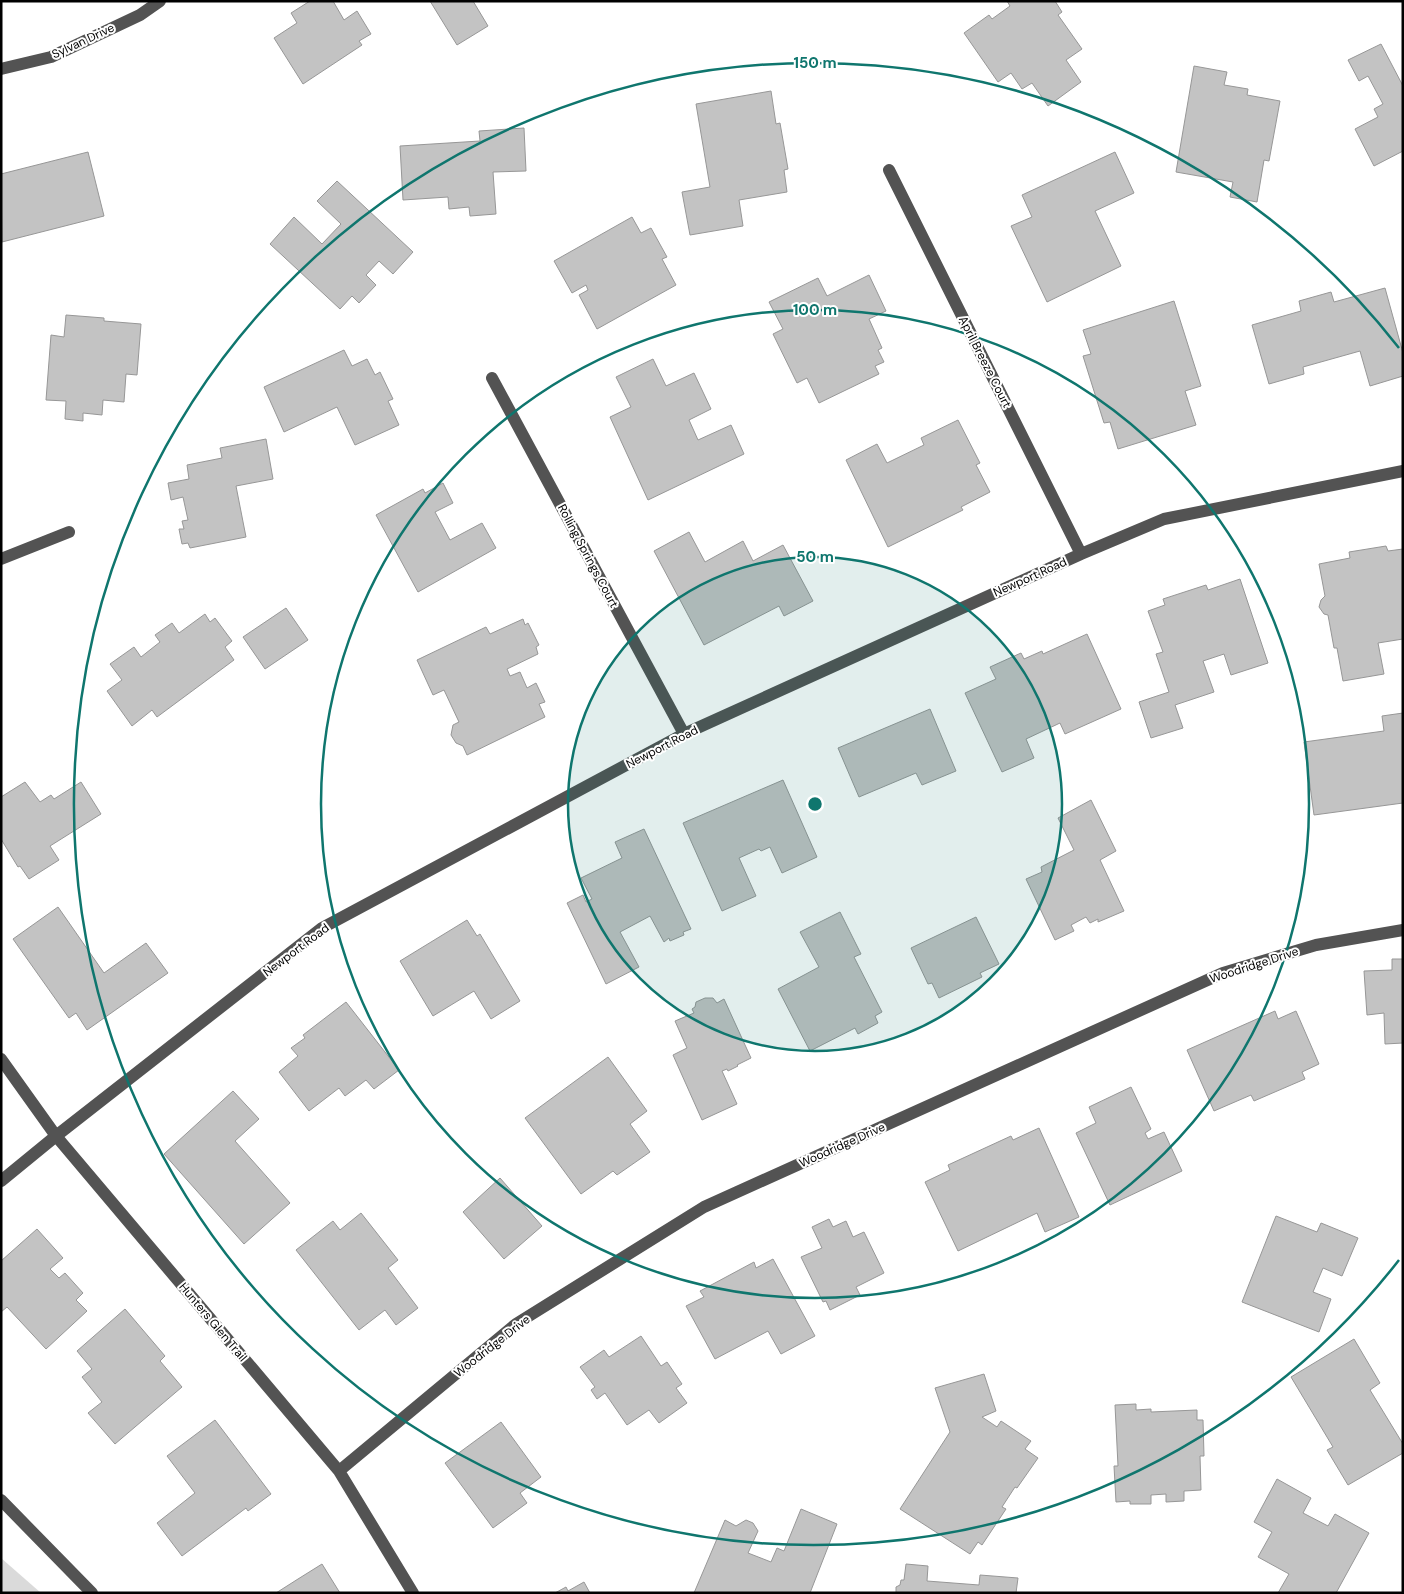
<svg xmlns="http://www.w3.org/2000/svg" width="1404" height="1594" viewBox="0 0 1404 1594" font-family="'DM Sans',sans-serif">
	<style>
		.green { fill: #dadada }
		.building { fill: #c3c3c3; stroke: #979797 }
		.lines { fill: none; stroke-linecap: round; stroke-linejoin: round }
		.minor { stroke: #535353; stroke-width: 12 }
		.ring { fill: none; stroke: #0f766e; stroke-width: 2.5 }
		.labels { text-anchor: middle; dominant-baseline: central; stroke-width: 4; stroke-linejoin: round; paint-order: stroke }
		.street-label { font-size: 12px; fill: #000; stroke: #fff }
		.centre { fill: #0f766e; stroke: #fff; stroke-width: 2.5 }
		.ring-label { font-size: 15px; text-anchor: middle; font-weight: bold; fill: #0f766e; stroke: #fff; stroke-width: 4; stroke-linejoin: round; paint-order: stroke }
	</style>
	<rect width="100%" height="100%" fill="#fff"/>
	<path class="green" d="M 1,1558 L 41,1593 L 1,1593 Z"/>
	<path class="building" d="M 310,1 L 333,1 L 344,20 L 357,11 L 371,34 L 359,41 L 362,45 L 303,84 L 274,38 L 297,23 L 291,13 Z
		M 430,1 L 473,1 L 488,26 L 457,45 Z
		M 1007,1 L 1055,1 L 1062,12 L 1058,15 L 1082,49 L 1066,60 L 1081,82 L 1048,106 L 1032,83 L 1022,89 L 1011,73 L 998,82 L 964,33 L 989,15 L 992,19 L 1010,6 Z
		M 1381,44 L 1403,86 L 1403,151 L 1374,166 L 1355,129 L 1378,117 L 1374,109 L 1383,104 L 1368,76 L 1359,81 L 1348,60 Z
		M 1194,66 L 1227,72 L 1224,85 L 1248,89 L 1247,95 L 1280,101 L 1269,161 L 1264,160 L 1257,202 L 1230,197 L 1233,182 L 1176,172 Z
		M 771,91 L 776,124 L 780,123 L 788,169 L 784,170 L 787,192 L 739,200 L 743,226 L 690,235 L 682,192 L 710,187 L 696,104 Z
		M 524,128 L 526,171 L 493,172 L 496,214 L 470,216 L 469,207 L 449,209 L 448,197 L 403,200 L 400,146 L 480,141 L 479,131 Z
		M 88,152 L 104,216 L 2,242 L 1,174 Z
		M 1115,152 L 1134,193 L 1095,211 L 1121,266 L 1047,302 L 1011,226 L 1032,217 L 1022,195 Z
		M 337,181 L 413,252 L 393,274 L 379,261 L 366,275 L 376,285 L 359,303 L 352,296 L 340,309 L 270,244 L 294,217 L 322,244 L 341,224 L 317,201 Z
		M 632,217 L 641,233 L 651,228 L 667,257 L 662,259 L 676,285 L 597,329 L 579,295 L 588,290 L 586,285 L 572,293 L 554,261 Z
		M 869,275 L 886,311 L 869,319 L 882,348 L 878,350 L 884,362 L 875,366 L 879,374 L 819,403 L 807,378 L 797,383 L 773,334 L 783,329 L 769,302 L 818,278 L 827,296 Z
		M 1385,288 L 1403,353 L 1403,376 L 1370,386 L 1360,351 L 1303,367 L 1304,374 L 1269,384 L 1252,325 L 1301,311 L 1299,301 L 1331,292 L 1334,302 Z
		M 1174,301 L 1201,386 L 1185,391 L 1196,425 L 1118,449 L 1110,422 L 1104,423 L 1083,356 L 1091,354 L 1083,330 Z
		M 66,315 L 104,318 L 104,321 L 141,324 L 137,375 L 126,374 L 124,402 L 103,400 L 102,415 L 83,413 L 83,421 L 65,419 L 66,401 L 46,400 L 51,335 L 64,337 Z
		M 344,350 L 352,366 L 367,359 L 375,375 L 380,372 L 393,399 L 388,401 L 399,425 L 355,445 L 337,407 L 284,432 L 264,387 Z
		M 653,359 L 666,386 L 694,373 L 711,409 L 689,420 L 698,440 L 731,425 L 744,454 L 648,500 L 610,417 L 631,407 L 616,377 Z
		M 958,420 L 980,463 L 976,465 L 990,492 L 961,507 L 963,510 L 888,547 L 846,460 L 877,444 L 887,463 L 924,445 L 921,438 Z
		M 266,439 L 273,479 L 236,486 L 246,537 L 190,548 L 188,543 L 182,544 L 179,529 L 184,529 L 182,521 L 188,520 L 183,497 L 171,500 L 168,483 L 189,479 L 187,465 L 222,458 L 220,448 Z
		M 443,483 L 453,503 L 435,512 L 450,540 L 482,523 L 496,548 L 418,592 L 376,515 L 423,489 L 425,493 Z
		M 689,532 L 705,562 L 743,541 L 753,561 L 783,545 L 813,601 L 784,616 L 779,606 L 704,645 L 654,551 Z
		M 1386,546 L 1388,551 L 1403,549 L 1403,639 L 1378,643 L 1384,674 L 1343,681 L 1337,648 L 1334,648 L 1328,615 L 1324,614 L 1319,607 L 1321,600 L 1325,596 L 1319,564 L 1350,558 L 1349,552 Z
		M 1240,579 L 1268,663 L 1231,675 L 1224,654 L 1203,661 L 1214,692 L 1175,705 L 1183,728 L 1151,738 L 1139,702 L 1169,692 L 1156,654 L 1163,652 L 1148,611 L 1165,605 L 1163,599 L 1206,585 L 1208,590 Z
		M 286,608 L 308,640 L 265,669 L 243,637 Z
		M 205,614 L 210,622 L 215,618 L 232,641 L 225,647 L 234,660 L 157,717 L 152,710 L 132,726 L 107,691 L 122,680 L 110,664 L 134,647 L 141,657 L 160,642 L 155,635 L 172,623 L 179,633 Z
		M 523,619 L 525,625 L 528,623 L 539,645 L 536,647 L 538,654 L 507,669 L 510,676 L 520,672 L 527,688 L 536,683 L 545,702 L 539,704 L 545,717 L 467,755 L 463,746 L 456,743 L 451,735 L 453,725 L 459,722 L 444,690 L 433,695 L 417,660 L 486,627 L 490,634 Z
		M 1087,634 L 1121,709 L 1065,734 L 1060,723 L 1026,739 L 1034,758 L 1002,772 L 965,693 L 996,679 L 990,667 L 1021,653 L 1024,659 L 1042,651 L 1043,654 Z
		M 930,709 L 956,771 L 922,785 L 916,773 L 859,797 L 838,748 Z
		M 1403,713 L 1403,803 L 1314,815 L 1304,742 L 1384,731 L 1382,716 Z
		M 783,780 L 817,857 L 782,873 L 770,847 L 761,851 L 759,849 L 739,858 L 756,896 L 722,911 L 683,823 Z
		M 25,782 L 40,802 L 51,795 L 54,799 L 81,782 L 101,814 L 50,846 L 59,860 L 29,879 L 20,866 L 18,867 L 1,839 L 1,797 Z
		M 1091,800 L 1116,851 L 1100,860 L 1124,911 L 1098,922 L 1098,919 L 1090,923 L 1086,917 L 1071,925 L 1074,931 L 1055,940 L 1026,879 L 1042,872 L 1041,867 L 1074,850 L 1058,818 Z
		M 644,829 L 691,929 L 683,932 L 684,935 L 670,941 L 669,938 L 664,942 L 650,916 L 620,932 L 639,967 L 606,984 L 567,903 L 583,895 L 586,902 L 592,899 L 581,878 L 622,858 L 615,842 Z
		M 58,907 L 104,973 L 146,943 L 168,973 L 87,1030 L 76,1013 L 69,1018 L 13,939 Z
		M 840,912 L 861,954 L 854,957 L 882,1012 L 875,1016 L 878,1023 L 858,1034 L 855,1028 L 810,1051 L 778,989 L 819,967 L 800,932 Z
		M 976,917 L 999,964 L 980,973 L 982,977 L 939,998 L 932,983 L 928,984 L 911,948 Z
		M 467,920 L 477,936 L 480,934 L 520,1001 L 491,1019 L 474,991 L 433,1016 L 400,961 Z
		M 1392,959 L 1403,959 L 1403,1043 L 1385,1044 L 1384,1013 L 1367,1015 L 1364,971 L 1392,970 Z
		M 705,998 L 713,998 L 717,1003 L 724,999 L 751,1058 L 737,1065 L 738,1066 L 728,1071 L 727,1069 L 722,1071 L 737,1104 L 702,1120 L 673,1055 L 687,1048 L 675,1021 L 694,1013 L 692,1009 L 695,1007 L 696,1002 Z
		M 346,1002 L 399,1070 L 374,1089 L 366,1080 L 345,1096 L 339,1088 L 309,1111 L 279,1072 L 298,1056 L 291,1048 L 305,1038 L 303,1035 Z
		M 1275,1011 L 1278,1019 L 1296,1011 L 1319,1064 L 1302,1072 L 1305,1079 L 1254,1101 L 1251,1095 L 1214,1111 L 1187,1050 Z
		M 608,1057 L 647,1111 L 630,1124 L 650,1152 L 617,1175 L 613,1171 L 581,1194 L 525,1118 Z
		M 1131,1087 L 1151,1129 L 1145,1133 L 1148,1139 L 1164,1132 L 1182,1171 L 1110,1205 L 1076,1133 L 1096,1123 L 1089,1107 Z
		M 233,1091 L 259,1119 L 235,1141 L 290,1203 L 244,1244 L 164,1154 Z
		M 1039,1128 L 1079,1217 L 1045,1232 L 1037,1213 L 958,1251 L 925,1182 L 950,1170 L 948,1165 L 1011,1136 L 1013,1140 Z
		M 500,1178 L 542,1226 L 504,1259 L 463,1212 Z
		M 361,1213 L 398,1260 L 388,1268 L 418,1308 L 396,1325 L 385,1310 L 359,1330 L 296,1250 L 333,1221 L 340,1230 Z
		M 1276,1216 L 1317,1232 L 1321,1223 L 1358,1238 L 1342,1276 L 1323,1268 L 1313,1292 L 1331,1299 L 1319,1332 L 1242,1302 Z
		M 829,1219 L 833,1227 L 846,1221 L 853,1237 L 864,1232 L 884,1273 L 856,1287 L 860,1295 L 830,1310 L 826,1301 L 823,1302 L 801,1257 L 822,1248 L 812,1227 Z
		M 37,1229 L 63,1258 L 50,1269 L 59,1278 L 65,1273 L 83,1293 L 76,1300 L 87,1311 L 46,1349 L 7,1307 L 1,1312 L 1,1261 Z
		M 773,1259 L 815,1336 L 781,1354 L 768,1331 L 715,1359 L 686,1306 L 704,1297 L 700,1291 L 754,1262 L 756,1268 Z
		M 125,1309 L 165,1356 L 160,1361 L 182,1387 L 115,1444 L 88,1413 L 102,1402 L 82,1377 L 92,1369 L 77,1351 Z
		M 641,1336 L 661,1366 L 667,1362 L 682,1384 L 676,1388 L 687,1403 L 659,1423 L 649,1410 L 627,1425 L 605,1393 L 597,1399 L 591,1390 L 595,1387 L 580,1367 L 604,1350 L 609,1357 Z
		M 1354,1339 L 1380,1383 L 1370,1390 L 1403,1444 L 1403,1453 L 1348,1485 L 1327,1450 L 1333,1447 L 1291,1377 Z
		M 984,1374 L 996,1411 L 982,1417 L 997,1427 L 1001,1421 L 1031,1441 L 1025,1449 L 1038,1458 L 1017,1488 L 1015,1487 L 1002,1507 L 1006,1509 L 982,1545 L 978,1542 L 970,1554 L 900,1509 L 950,1432 L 935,1388 Z
		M 1136,1404 L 1136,1410 L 1151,1409 L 1151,1412 L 1197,1410 L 1197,1420 L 1203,1420 L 1204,1456 L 1200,1456 L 1201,1490 L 1184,1491 L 1184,1501 L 1166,1502 L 1166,1494 L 1151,1495 L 1151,1504 L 1130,1504 L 1130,1501 L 1116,1502 L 1114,1466 L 1118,1466 L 1115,1405 Z
		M 215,1420 L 271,1494 L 248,1511 L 246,1508 L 182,1556 L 157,1523 L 195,1493 L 167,1456 Z
		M 501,1422 L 541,1477 L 520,1493 L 527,1503 L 493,1528 L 445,1463 Z
		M 1277,1479 L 1311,1498 L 1303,1513 L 1328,1526 L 1335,1514 L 1369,1533 L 1336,1593 L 1278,1593 L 1289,1574 L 1258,1557 L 1272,1532 L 1254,1522 Z
		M 801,1509 L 837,1524 L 810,1593 L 694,1593 L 725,1520 L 736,1526 L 746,1520 L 753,1523 L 758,1531 L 748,1553 L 771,1562 L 777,1548 L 784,1551 Z
		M 322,1564 L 340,1593 L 276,1593 L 298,1579 Z
		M 906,1564 L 928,1566 L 927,1581 L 979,1585 L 980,1575 L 1018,1578 L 1016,1593 L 896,1593 L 896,1587 L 900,1585 L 901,1580 L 904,1580 Z
		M 584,1582 L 590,1593 L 555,1593 L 566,1587 L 568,1591 Z"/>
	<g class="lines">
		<path class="minor" d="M 1,69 L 51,57 L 140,15 L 160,1
			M 889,170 L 1081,554
			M 492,378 L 684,734
			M 1,559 L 69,532
			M 1,1059 L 56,1136 L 339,1471 L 413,1593
			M 1,1181 L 56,1136 L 322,928 L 684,734 L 1081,554 L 1164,519 L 1403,471
			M 339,1471 L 516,1324 L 704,1207 L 1223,973 L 1316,945 L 1403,930
			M 1,1500 L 92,1593"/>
	</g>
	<circle cx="815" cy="804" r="247" fill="#0f766e" fill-opacity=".12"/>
	<g class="ring">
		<circle cx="815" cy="804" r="247"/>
		<circle cx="815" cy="804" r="494"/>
		<path d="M1399 1260A741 741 0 1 1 1399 348"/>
	</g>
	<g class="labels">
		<g class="street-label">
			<text transform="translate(83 41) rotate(-25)">Sylvan Drive</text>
			<text transform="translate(985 362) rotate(63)">April Breeze Court</text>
			<text transform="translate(588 556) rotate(62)">Rolling Springs Court</text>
			<text transform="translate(1030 577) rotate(-24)">Newport Road</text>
			<text transform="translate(662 747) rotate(-27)">Newport Road</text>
			<text transform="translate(296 950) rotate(-37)">Newport Road</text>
			<text transform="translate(1254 965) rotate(-18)">Woodridge Drive</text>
			<text transform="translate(842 1145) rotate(-24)">Woodridge Drive</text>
			<text transform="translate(213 1322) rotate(50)">Hunters Glen Trail</text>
			<text transform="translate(492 1346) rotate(-38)">Woodridge Drive</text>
		</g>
	</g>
	<circle cx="815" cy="804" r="8" class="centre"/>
	<g class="ring-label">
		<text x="815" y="68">150 m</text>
		<text x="815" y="315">100 m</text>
		<text x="815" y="562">50 m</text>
	</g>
	<rect width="1404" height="1594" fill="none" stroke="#000000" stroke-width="5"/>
</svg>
